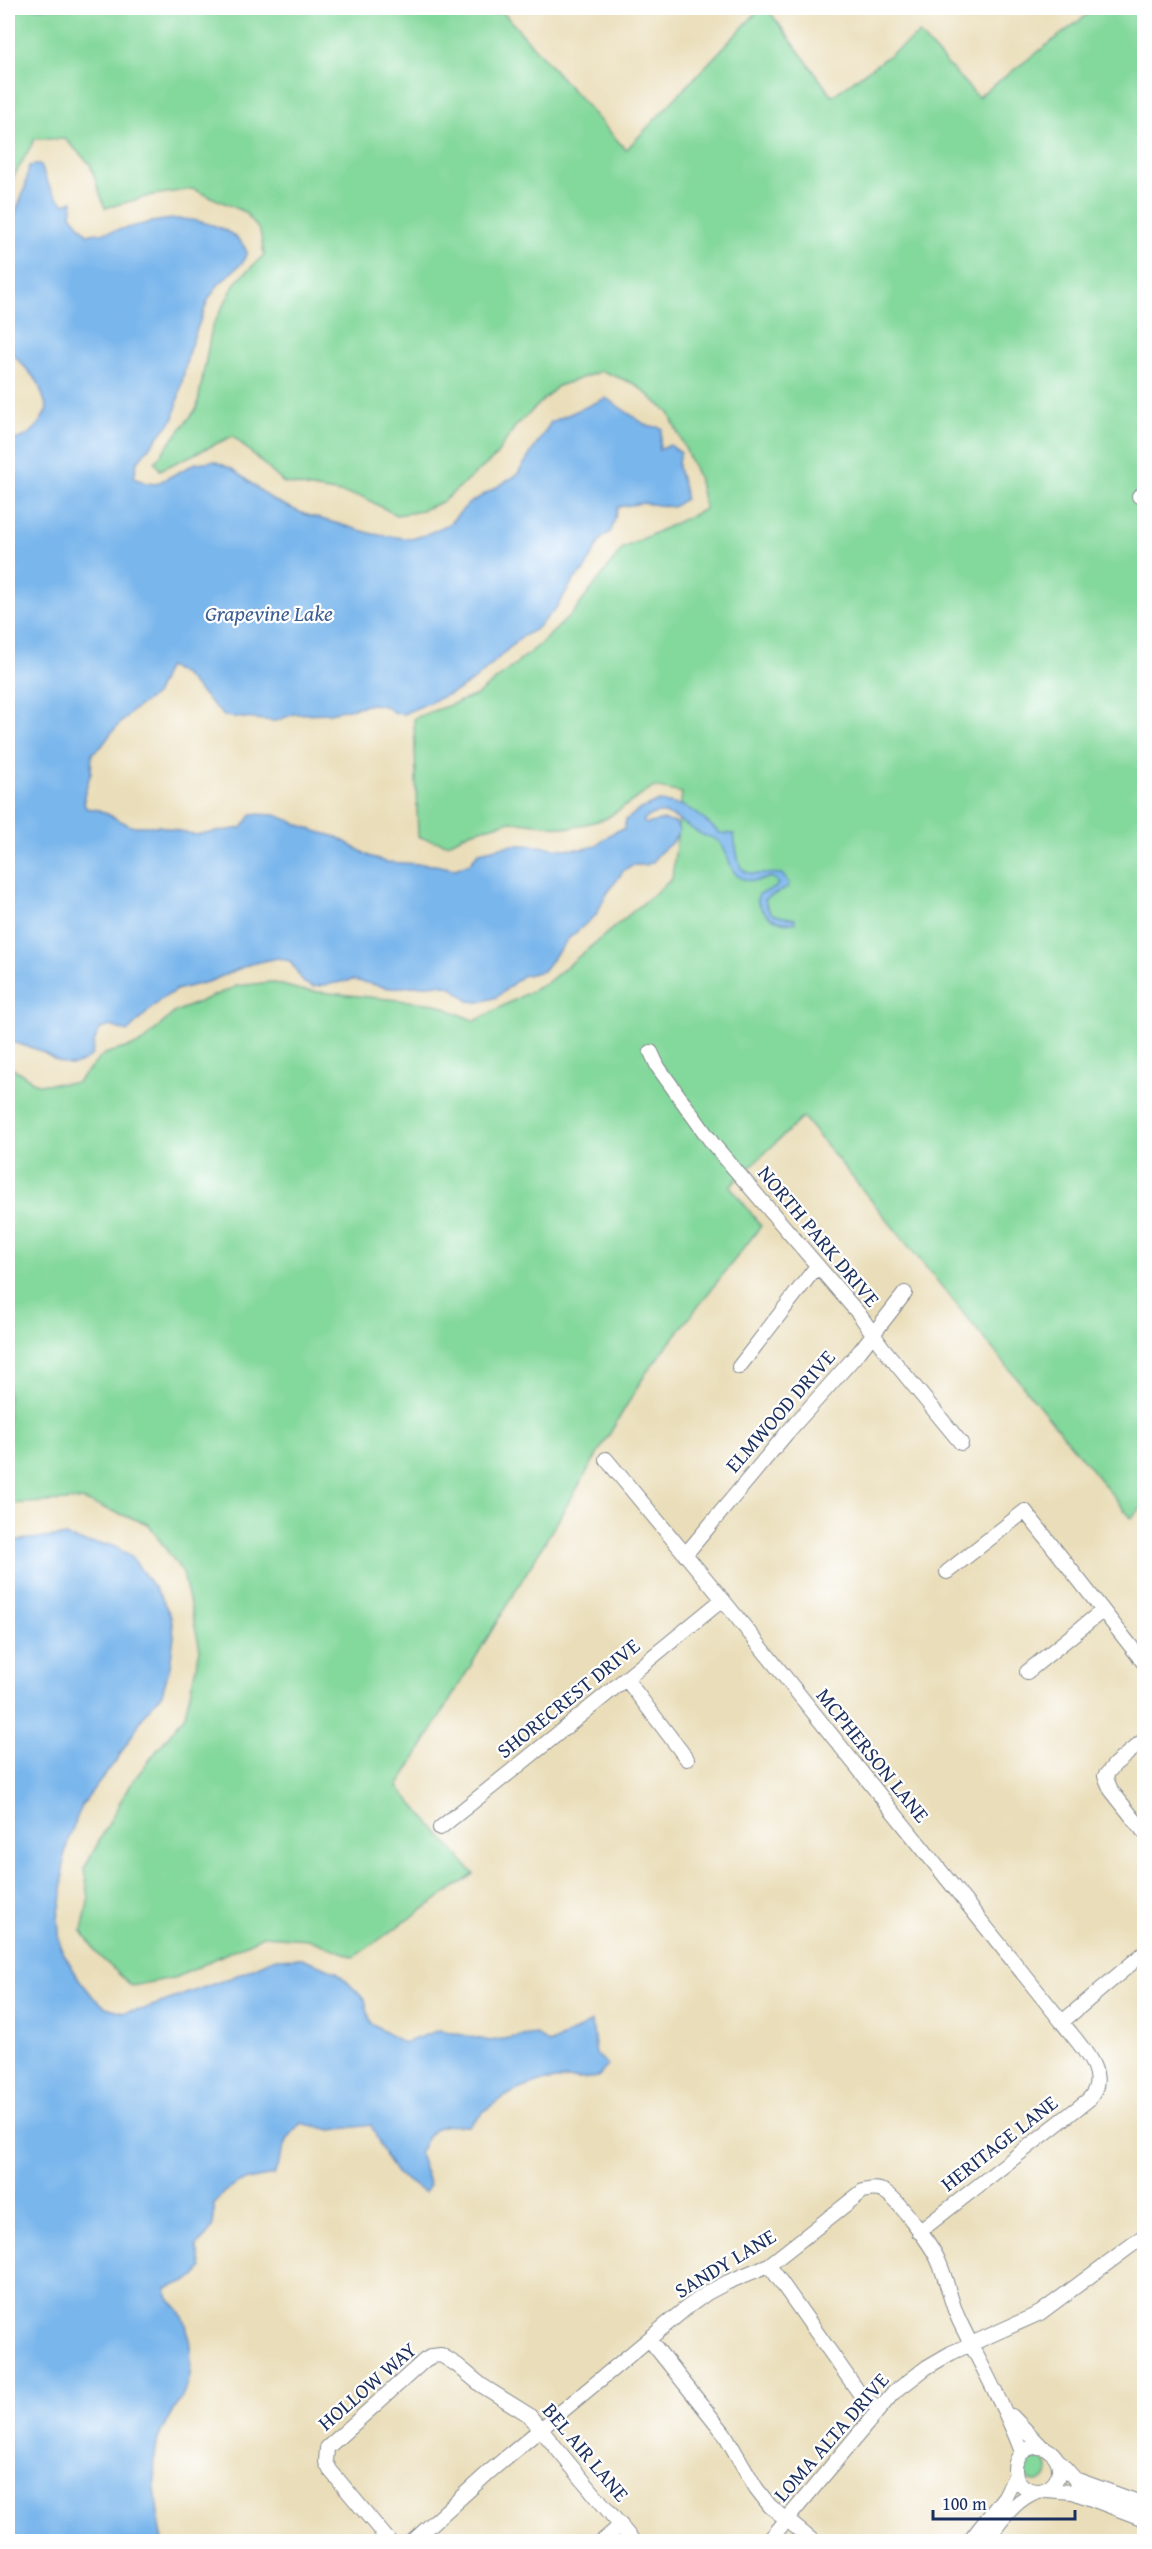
<svg xmlns="http://www.w3.org/2000/svg" width="1152" height="2549" viewBox="0 0 1152 2549" font-family="'Gentium Book Plus',serif">
	<style>
		.green { fill: #83d89b; stroke: #4f847c; stroke-width: 1.5 }
		.water { fill: #79b6ec; stroke: #4a72a5; stroke-width: 1.5 }
		.lines { fill: none; stroke-linecap: round; stroke-linejoin: round }
		.minor-casing { stroke: #82868c; stroke-width: 16 }
		.minor { stroke: #fff; stroke-width: 14 }
		.labels { text-anchor: middle; dominant-baseline: central; stroke-width: 4.5; stroke-linejoin: round; paint-order: stroke }
		.street-label { font-size: 21px; fill: #1b2f5e; stroke: #fff }
		.water-label { font-size: 22px; font-style: italic; fill: #3c5e90; stroke: #fff }
	</style>
	<rect width="100%" height="100%" fill="#fff"/>
	<filter id="ink" filterUnits="userSpaceOnUse"><feTurbulence type="fractalNoise" baseFrequency=".0167" numOctaves="2"/><feDisplacementMap in="SourceGraphic" scale="12" xChannelSelector="R" yChannelSelector="G"/><feConvolveMatrix kernelMatrix="1 2 1 2 8 2 1 2 1" color-interpolation-filters="sRGB"/></filter>
	<filter id="wash" filterUnits="userSpaceOnUse"><feTurbulence type="fractalNoise" baseFrequency=".008" numOctaves="4" result="noise"/><feDisplacementMap in="SourceGraphic" scale="24" xChannelSelector="R" yChannelSelector="G"/><feGaussianBlur stdDeviation="1.35" result="paint"/><feColorMatrix in="noise" values="0 0 0 0 0 0 0 0 0 0 0 0 0 0 0 0 0 1.4 0 .05"/><feComposite in="paint" operator="in"/></filter>
	<g filter="url(#wash)">
		<rect width="100%" height="100%" fill="#eadeba"/>
		<path class="green" d="M 8,8 L 499,8 L 626,150 L 761,8 L 767,8 L 832,96 L 919,34 L 978,97 L 1096,8 L 1144,8 L 1144,1505 L 1131,1518 L 803,1117 L 730,1186 L 761,1226 L 646,1373 L 398,1787 L 474,1874 L 354,1957 L 308,1939 L 263,1936 L 177,1977 L 132,1986 L 99,1956 L 82,1931 L 89,1897 L 84,1869 L 129,1786 L 185,1715 L 200,1649 L 183,1573 L 148,1524 L 82,1500 L 8,1504 L 8,1065 L 37,1084 L 76,1083 L 104,1054 L 140,1044 L 175,1012 L 237,986 L 271,982 L 300,990 L 436,1004 L 475,1021 L 548,982 L 672,879 L 682,793 L 654,787 L 605,819 L 570,828 L 511,821 L 470,832 L 447,844 L 418,837 L 414,718 L 477,695 L 538,646 L 574,612 L 623,548 L 705,509 L 698,477 L 669,413 L 635,384 L 602,371 L 558,386 L 515,427 L 495,457 L 442,502 L 417,512 L 396,515 L 363,497 L 284,483 L 233,436 L 160,470 L 155,462 L 197,408 L 212,327 L 236,282 L 264,255 L 260,231 L 245,212 L 193,189 L 153,195 L 105,208 L 90,164 L 65,139 L 35,139 L 8,187 Z
			M1024 2470a12 12 0 1 1 24 0a12 12 0 1 1-24 0Z"/>
		<path class="water" d="M 36,165 L 41,165 C 46,181 51,194 65,204 L 73,201 L 71,215 L 87,234 C 135,233 164,207 215,226 C 229,231 241,238 247,252 L 243,262 L 218,285 L 208,300 L 189,350 L 174,418 L 137,462 L 134,478 L 146,483 L 156,484 L 196,463 L 214,461 L 232,469 L 273,500 L 304,514 L 373,534 L 411,539 L 425,535 L 449,524 L 468,504 L 517,475 L 551,422 L 606,398 L 646,425 L 662,428 L 659,450 L 670,445 L 681,453 C 672,469 686,481 685,499 L 673,507 L 643,503 L 618,507 L 611,531 L 601,539 L 585,569 L 573,581 L 556,608 L 535,630 L 521,637 L 476,679 L 458,690 L 403,714 L 395,713 L 385,706 L 372,704 L 329,713 L 294,714 L 275,721 L 224,716 L 184,675 L 168,666 L 155,695 L 132,711 L 112,732 L 101,747 L 92,753 L 91,772 L 84,795 L 84,803 L 86,808 L 99,810 L 131,826 L 159,826 L 195,835 L 242,828 L 252,814 L 276,815 L 315,831 L 337,837 L 369,856 L 385,862 L 435,865 L 455,869 L 470,863 L 479,852 C 491,850 505,845 517,845 C 539,844 561,851 583,849 C 606,846 604,832 624,829 L 626,820 L 639,810 L 659,801 L 683,806 L 695,812 L 720,833 L 734,834 L 733,837 C 737,846 736,852 739,862 C 743,881 767,871 782,874 L 789,883 L 787,888 L 765,899 C 769,920 779,915 795,919 L 795,923 C 777,923 764,918 757,900 L 759,894 L 775,888 L 778,884 L 776,880 L 770,877 C 762,881 756,882 747,880 C 726,876 732,853 718,841 C 713,836 706,837 701,834 C 683,826 663,800 643,821 L 646,824 L 663,820 L 676,823 L 679,831 C 672,848 658,849 653,862 L 646,865 L 632,865 L 624,870 L 606,895 L 596,915 L 568,939 L 543,971 L 522,976 L 497,997 L 480,1002 L 469,1001 L 452,987 L 439,984 L 389,988 L 353,980 L 313,987 L 304,983 L 290,961 L 278,958 L 250,964 L 211,981 L 176,990 L 160,1000 L 127,1032 L 111,1026 L 100,1029 L 94,1042 L 92,1055 C 67,1076 59,1059 36,1049 C 27,1046 17,1044 8,1041 L 8,515 L 11,506 L 8,501 L 8,440 C 29,441 40,426 47,408 L 38,382 L 8,348 L 8,222 L 12,221 L 25,188 L 29,166 Z
			M 65,1536 L 83,1542 L 111,1545 L 130,1555 L 161,1597 L 171,1617 L 174,1636 L 170,1666 L 162,1694 L 146,1712 L 118,1758 L 82,1805 L 68,1840 L 64,1857 L 62,1896 L 58,1918 L 60,1947 L 79,1979 L 94,1998 L 106,2007 L 123,2012 L 141,2010 L 233,1977 L 273,1959 L 302,1958 L 337,1972 L 365,2000 L 371,2024 L 404,2043 L 440,2030 L 490,2041 L 536,2034 L 549,2044 L 592,2022 L 596,2054 L 608,2065 L 598,2077 C 579,2080 559,2078 541,2082 C 514,2088 488,2105 469,2126 C 436,2125 434,2122 419,2154 L 430,2185 L 425,2193 L 396,2173 L 386,2158 L 371,2125 L 332,2130 L 301,2123 L 288,2138 L 274,2175 C 245,2180 233,2180 214,2204 C 215,2227 213,2231 196,2246 L 202,2267 L 196,2277 L 166,2289 C 169,2304 173,2301 180,2311 C 190,2326 192,2358 190,2375 C 187,2396 169,2413 161,2432 C 148,2460 157,2511 163,2541 L 8,2541 L 8,1541 Z"/>
	</g>
	<g filter="url(#ink)">
		<g class="lines">
			<g class="minor-casing">
				<path id="minor" d="M 1139,496 L 1144,497
					M 651,1052 L 658,1067 L 713,1144 L 859,1314 L 883,1348 L 961,1443
					M 739,1367 L 817,1266
					M 606,1459 L 715,1590 L 1062,2022 C 1078,2044 1113,2075 1088,2100 L 919,2232
					M 685,1555 L 786,1434 L 860,1351 L 905,1293
					M 947,1572 L 1025,1511 L 1144,1663
					M 1027,1672 L 1102,1611
					M 626,1679 L 687,1759
					M 1144,1740 L 1115,1764 L 1105,1776 L 1111,1790 L 1144,1832
					M 440,1828 C 535,1753 628,1677 722,1600
					M 1062,2022 L 1144,1953
					M 769,2265 L 860,2394 L 878,2408
					M 649,2339 L 724,2433 L 756,2488 L 770,2506 L 814,2542
					M 1012,2416 L 1042,2447
					M1015 2469a22 22 0 1 1 44 0a22 22 0 1 1-44 0Z
					M 1058,2460 L 1075,2479 L 1144,2504
					M 1045,2490 L 1073,2492 L 1144,2519
					M 390,2542 L 330,2470 L 326,2462 L 327,2448 L 425,2360 L 432,2356 L 441,2355 L 457,2365 L 481,2385 L 529,2415 L 634,2542
					M 412,2542 L 489,2472 L 685,2309 L 707,2293 L 728,2282 L 769,2265 L 863,2191 C 871,2189 878,2188 885,2192 C 898,2199 932,2246 938,2260 C 947,2279 950,2301 959,2320 C 980,2364 1005,2406 1022,2452
					M 601,2542 L 621,2525
					M 768,2542 L 892,2394 L 927,2367 L 951,2353 L 1040,2313 L 1144,2236
					M 969,2542 L 1005,2496 L 1015,2476
					M 985,2542 C 1001,2522 1013,2500 1038,2491"/>
			</g>
			<use href="#minor" class="minor"/>
		</g>
	</g>
	<g class="labels">
		<g class="street-label">
			<text transform="translate(819 1236) rotate(50)">NORTH PARK DRIVE</text>
			<text transform="translate(780 1411) rotate(-49)">ELMWOOD DRIVE</text>
			<text transform="translate(568 1698) rotate(-39)">SHORECREST DRIVE</text>
			<text transform="translate(873 1755) rotate(51)">MCPHERSON LANE</text>
			<text transform="translate(999 2143) rotate(-38)">HERITAGE LANE</text>
			<text transform="translate(725 2263) rotate(-31)">SANDY LANE</text>
			<text transform="translate(367 2386) rotate(-41)">HOLLOW WAY</text>
			<text transform="translate(831 2437) rotate(-49)">LOMA ALTA DRIVE</text>
			<text transform="translate(586 2452) rotate(50)">BEL AIR LANE</text>
		</g>
		<g class="water-label">
			<text x="269" y="613">Grapevine Lake</text>
		</g>
	</g>
	<rect width="1152" height="2549" fill="none" stroke="#fff" stroke-width="30"/>
	<path d="M933 2510v9h142v-9" fill="none" stroke="#1b2f5e" stroke-width="3"/>
	<text x="942" y="2510" font-size="18" fill="#1b2f5e" stroke="#ffffff" stroke-width="4.5" paint-order="stroke">100 m</text>
</svg>
